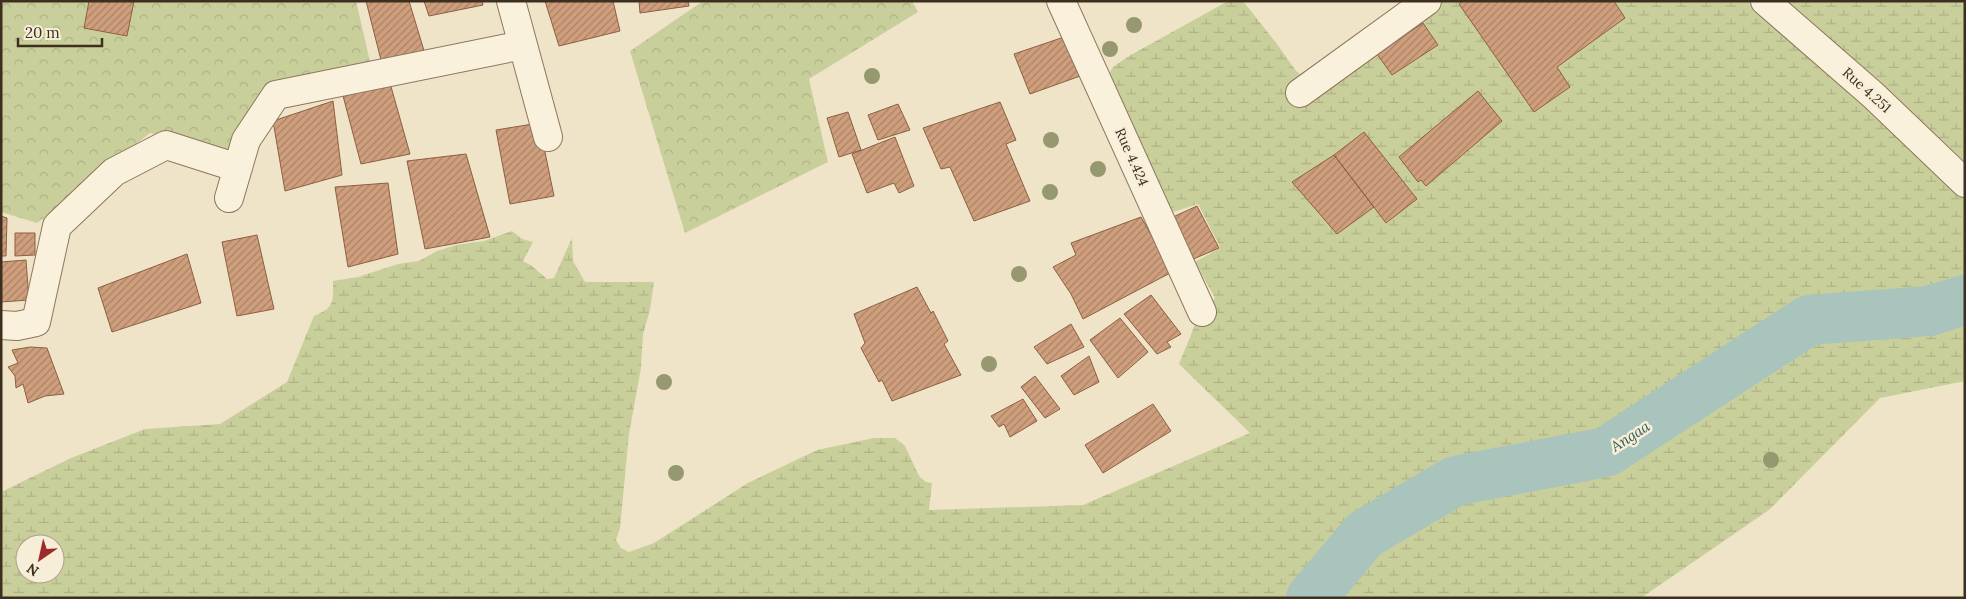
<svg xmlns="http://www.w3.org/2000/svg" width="1966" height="599" viewBox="0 0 1966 599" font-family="Lora,serif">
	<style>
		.forest { fill: url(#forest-crowns) }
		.wetland { fill: url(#wetland-marsh); fill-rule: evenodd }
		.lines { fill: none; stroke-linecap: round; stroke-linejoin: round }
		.river { stroke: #a9c4bc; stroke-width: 50 }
		.building { fill: url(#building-hatch); stroke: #8d5f41 }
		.minor-casing { stroke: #8d765c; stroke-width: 30 }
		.minor { stroke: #faf1dc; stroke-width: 28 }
		.tree { fill: #96986f }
		.labels { text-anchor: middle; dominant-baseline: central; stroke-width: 5; stroke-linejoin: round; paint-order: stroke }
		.street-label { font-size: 14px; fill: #3d2e20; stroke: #f7eed8 }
		.water-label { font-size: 15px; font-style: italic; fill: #2f5d5a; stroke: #f7eed8 }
	</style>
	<defs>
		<pattern id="forest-crowns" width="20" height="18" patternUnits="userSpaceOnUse" patternTransform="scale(1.25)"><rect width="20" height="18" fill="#c9cf9b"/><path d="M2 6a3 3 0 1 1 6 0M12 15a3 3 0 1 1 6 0" fill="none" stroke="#aeb285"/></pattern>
		<pattern id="wetland-marsh" width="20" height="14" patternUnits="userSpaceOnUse" patternTransform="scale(1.25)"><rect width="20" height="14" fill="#c9cf9b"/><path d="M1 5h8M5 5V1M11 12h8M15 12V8" fill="none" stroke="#aeb285"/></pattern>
		<pattern id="building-hatch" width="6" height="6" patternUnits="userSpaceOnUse" patternTransform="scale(1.25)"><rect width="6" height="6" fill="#cf9f7d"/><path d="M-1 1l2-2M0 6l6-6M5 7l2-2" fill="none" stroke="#a98266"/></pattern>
	</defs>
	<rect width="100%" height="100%" fill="#f0e4c8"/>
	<path class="forest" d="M 1,1 L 356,1 L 371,66 L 274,82 L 227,151 L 150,133 L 37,223 L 1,212 Z
		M 703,1 L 912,1 L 918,12 L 809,79 L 828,162 L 685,233 L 630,51 Z"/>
	<path class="wetland" d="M 1228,1 L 1243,1 L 1277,44 L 1296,71 L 1300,74 L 1325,60 L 1411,1 L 1965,1 L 1965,381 L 1880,398 L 1769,510 L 1641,598 L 1,598 L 1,492 L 71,458 L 145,429 L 220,424 L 287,382 L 314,316 C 335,307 333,302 333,281 L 358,277 L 398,264 L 419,261 L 437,251 L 456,245 L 484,241 L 512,231 L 522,239 L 533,242 L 523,261 L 532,266 L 547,279 L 554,278 L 572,238 L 573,261 L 585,282 L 654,282 L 650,310 L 643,334 L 641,368 L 629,434 L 620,528 L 616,540 L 621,548 L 629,552 L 654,543 L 748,483 L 817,450 L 874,438 L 895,438 L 905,446 L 919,476 L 926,482 L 932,483 L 929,510 L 1083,505 L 1250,433 L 1179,364 L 1197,320 L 1215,298 L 1195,262 L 1220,248 L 1220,247 L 1198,204 L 1173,212 L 1120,99 L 1110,72 L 1113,67 L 1129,56 ZM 25,544 L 55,544 L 55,574 L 25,574 Z"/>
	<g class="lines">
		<path class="river" d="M 1311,598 L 1365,534 L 1455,481 L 1606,452 L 1809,320 L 1929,311 L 1965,300"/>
	</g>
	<path class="building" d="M 89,1 L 134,1 L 127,36 L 84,28 Z
		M 366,1 L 409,1 L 425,54 L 381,60 Z
		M 424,1 L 482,1 L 483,5 L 429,16 Z
		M 545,1 L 613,1 L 620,31 L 559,46 Z
		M 639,1 L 688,1 L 689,6 L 640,13 Z
		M 1463,1 L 1614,1 L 1625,18 L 1557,67 L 1570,87 L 1534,112 L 1459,4 Z
		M 1423,23 L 1438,45 L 1392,75 L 1377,54 Z
		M 1067,36 L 1083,75 L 1030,94 L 1014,54 Z
		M 390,83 L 410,154 L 361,164 L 342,92 Z
		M 1478,91 L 1502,121 L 1426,186 L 1421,180 L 1418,182 L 1399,157 Z
		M 333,101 L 342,175 L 285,191 L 273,121 Z
		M 1000,102 L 1016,140 L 1006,144 L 1030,201 L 974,221 L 950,167 L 941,169 L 923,128 Z
		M 898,104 L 910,130 L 878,140 L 868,115 Z
		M 848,112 L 861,150 L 839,157 L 827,118 Z
		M 539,123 L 554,196 L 510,204 L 496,130 Z
		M 1364,132 L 1417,199 L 1386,223 L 1334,155 Z
		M 895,137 L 914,186 L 899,193 L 894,183 L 867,193 L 852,154 Z
		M 466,154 L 490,237 L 425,249 L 407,161 Z
		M 1334,155 L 1374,207 L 1337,234 L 1292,182 Z
		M 388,183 L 398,254 L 348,267 L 335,187 Z
		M 1197,206 L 1219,248 L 1191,260 L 1173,217 Z
		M 1,216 L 7,218 L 6,256 L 1,256 Z
		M 1141,217 L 1172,272 L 1083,319 L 1071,294 L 1053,267 L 1076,255 L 1071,243 Z
		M 15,233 L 35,233 L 35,255 L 15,256 Z
		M 257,235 L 274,309 L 237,316 L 222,242 Z
		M 187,254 L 201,303 L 112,332 L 98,288 Z
		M 26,260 L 29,300 L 1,302 L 1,262 Z
		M 917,287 L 931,313 L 933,311 L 948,341 L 944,344 L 961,375 L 892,401 L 882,380 L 879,382 L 861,348 L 865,343 L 854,314 Z
		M 1151,295 L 1181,334 L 1167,342 L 1171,347 L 1157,354 L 1124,314 Z
		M 1120,318 L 1148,352 L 1118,378 L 1090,340 Z
		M 1071,324 L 1084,347 L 1047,364 L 1034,347 Z
		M 30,347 L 47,348 L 64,394 L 45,396 L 28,403 L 23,384 L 16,388 L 15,376 L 8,367 L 18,363 L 12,350 Z
		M 1089,356 L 1099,382 L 1074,395 L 1061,376 Z
		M 1035,376 L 1060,409 L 1045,418 L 1021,387 Z
		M 1023,399 L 1037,421 L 1010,437 L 1004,424 L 999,427 L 991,416 Z
		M 1153,404 L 1171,431 L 1103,473 L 1085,445 Z"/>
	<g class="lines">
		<g class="minor-casing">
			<path id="minor" d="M 511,1 L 548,137
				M 1061,1 L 1202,312
				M 1765,1 L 1873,95 L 1965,183
				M 1300,93 L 1427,1
				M 229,198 L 246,140 L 276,95 L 523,45
				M 1,325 L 17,326 L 36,322 L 57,226 L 114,172 L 166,145 L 238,168"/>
		</g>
		<use href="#minor" class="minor"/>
	</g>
	<g class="tree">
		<circle cx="1134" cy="25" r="8"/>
		<circle cx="1110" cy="49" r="8"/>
		<circle cx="872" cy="76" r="8"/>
		<circle cx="1051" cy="140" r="8"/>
		<circle cx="1098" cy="169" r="8"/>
		<circle cx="1050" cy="192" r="8"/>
		<circle cx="1019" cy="274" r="8"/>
		<circle cx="989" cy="364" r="8"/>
		<circle cx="664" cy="382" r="8"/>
		<circle cx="1771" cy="460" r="8"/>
		<circle cx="676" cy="473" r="8"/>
	</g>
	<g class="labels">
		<g class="street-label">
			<text transform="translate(1867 90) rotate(42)">Rue 4.251</text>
			<text transform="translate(1132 157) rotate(66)">Rue 4.424</text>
		</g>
		<g class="water-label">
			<text transform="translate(1630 436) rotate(-33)">Angaa</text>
		</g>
	</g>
	<rect width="1966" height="599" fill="none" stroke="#3d2e20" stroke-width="5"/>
	<g transform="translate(40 559) rotate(214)"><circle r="24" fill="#f7eed8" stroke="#ada18e"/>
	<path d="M0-4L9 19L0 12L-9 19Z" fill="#9e2a2b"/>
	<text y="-8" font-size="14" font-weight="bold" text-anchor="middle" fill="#3d2e20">N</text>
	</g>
	<path d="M18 38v8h84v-8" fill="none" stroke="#3d2e20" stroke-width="2.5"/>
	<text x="25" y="38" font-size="15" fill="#3d2e20" stroke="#f7eed8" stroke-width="4" paint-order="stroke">20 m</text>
</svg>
